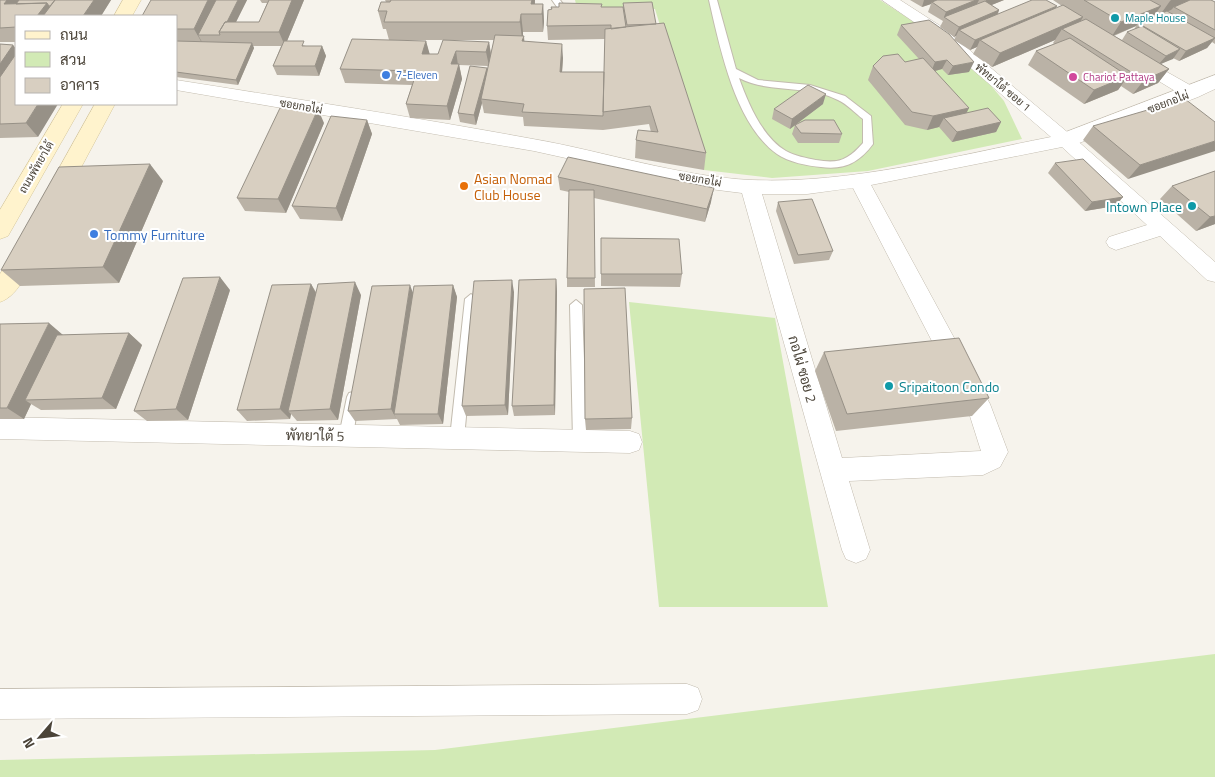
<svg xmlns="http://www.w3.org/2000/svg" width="1215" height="777" viewBox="0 0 1215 777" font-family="'Titillium Web',Sarabun,sans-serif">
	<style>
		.green { fill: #d2eab5 }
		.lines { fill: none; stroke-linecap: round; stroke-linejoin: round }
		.service-casing { stroke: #c2bbae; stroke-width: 2 }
		.minor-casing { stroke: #c2bbae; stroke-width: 1 }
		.tertiary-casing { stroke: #c2bbae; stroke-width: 1 }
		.secondary-casing { stroke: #d6c79b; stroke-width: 1 }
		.service { fill: #fff; fill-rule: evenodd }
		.minor { fill: #fff; fill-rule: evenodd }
		.tertiary { fill: #fff; fill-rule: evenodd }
		.secondary { fill: #fff3cd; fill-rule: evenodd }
		.wall { fill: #bab2a6; fill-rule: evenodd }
		.shaded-wall { fill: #979187 }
		.building { fill: #d8cfc1; stroke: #979187 }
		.culture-dot { fill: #0f9aa8; stroke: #fff; stroke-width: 2 }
		.shop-dot { fill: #3f7fe0; stroke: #fff; stroke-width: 2 }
		.hotel-dot { fill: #d1479c; stroke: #fff; stroke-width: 2 }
		.food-dot { fill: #e8710a; stroke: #fff; stroke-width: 2 }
		.labels { text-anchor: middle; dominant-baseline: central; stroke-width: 4; stroke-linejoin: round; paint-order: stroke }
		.far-culture-label { font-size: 11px; fill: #0d838f; stroke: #fff; text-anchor: start }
		.far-shop-label { font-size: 11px; fill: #366cbe; stroke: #fff; text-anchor: start }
		.far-hotel-label { font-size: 11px; fill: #b23c85; stroke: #fff; text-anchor: start }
		.far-street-label { font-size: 11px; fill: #4b4439; stroke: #fff }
		.food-label { font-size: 14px; fill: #c56008; stroke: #fff; text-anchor: start }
		.culture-label { font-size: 14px; fill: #0d838f; stroke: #fff; text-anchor: end }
		.shop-label { font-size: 14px; fill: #366cbe; stroke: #fff; text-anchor: start }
		.street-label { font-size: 14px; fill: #4b4439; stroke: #fff }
	</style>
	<rect width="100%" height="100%" fill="#f6f3ec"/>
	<path class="green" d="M 575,0 L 880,0 L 925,29 L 982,75 L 1004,101 L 1022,139 L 868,171 L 772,178 L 704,170 L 655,9 L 578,12 Z
		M 629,302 L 775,318 L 828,607 L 659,607 Z
		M 1215,654 L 1215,777 L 0,777 L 0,760 L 435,750 Z"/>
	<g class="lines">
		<g class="service-casing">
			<path id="service" d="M 552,0 L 560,0 L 569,12 L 568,14 L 562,14 Z
				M 709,0 L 717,0 L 736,69 L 758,80 L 810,85 L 845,96 L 871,116 L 873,144 C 859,163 844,170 821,167 C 808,166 788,162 777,154 C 735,124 720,48 709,0 ZM 739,78 C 770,94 806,84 838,100 C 847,104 855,113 863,119 L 863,143 C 848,160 839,164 816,160 C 806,158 795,156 786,151 C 762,137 748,103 739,78 Z
				M 471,294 L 477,299 L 464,438 L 462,442 L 457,444 L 452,442 L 450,438 L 465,299 Z
				M 576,300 L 582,305 L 587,441 L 585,445 L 580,447 L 575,445 L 573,441 L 570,305 Z
				M 353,392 L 357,393 L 359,397 L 353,436 L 351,440 L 346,442 L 341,440 L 339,436 L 347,397 L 349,393 Z"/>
		</g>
		<g class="minor-casing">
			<path id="minor" d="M 882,0 L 900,0 L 942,27 L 1072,136 L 1215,262 L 1215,282 L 1207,280 L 1160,236 L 1116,250 L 1109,247 L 1106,242 L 1109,237 L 1147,225 L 1062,147 L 871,185 L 990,404 L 1008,452 L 1000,467 L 983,475 L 849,481 L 870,550 L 866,559 L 856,563 L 846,559 L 842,550 L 742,193 L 702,188 L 534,151 L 176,90 L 176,80 C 295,99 414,117 533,139 C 603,151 680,177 752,180 C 852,184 953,156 1051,137 L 930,33 ZM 853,188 L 969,413 L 981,451 L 842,458 L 762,194 L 807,194 Z
				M 1135,54 L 1197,89 L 1200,93 L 1197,97 L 1185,97 L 1129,63 L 1127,59 L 1129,55 Z
				M 0,417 L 630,431 L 639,434 L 642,442 L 639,450 L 630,453 L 0,439 Z
				M 687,684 L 698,688 L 702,699 L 698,710 L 687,714 L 0,719 L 0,689 Z"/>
		</g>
		<g class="tertiary-casing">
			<path id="tertiary" d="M 1215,75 L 1215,89 L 1198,97 L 1074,145 L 1066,147 L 1058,145 L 1055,140 L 1058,135 Z"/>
		</g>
		<g class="secondary-casing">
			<path id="secondary" d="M 123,0 L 141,0 L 132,16 L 114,16 Z
				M 63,104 L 83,104 L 8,236 L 0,239 L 0,210 Z
				M 95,104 L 115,104 L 61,205 L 53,207 L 45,205 L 42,199 Z
				M 28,237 L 36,240 L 40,246 C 30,264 21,295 0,302 L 0,274 L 20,240 Z"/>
		</g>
		<use href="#service" class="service"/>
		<use href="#minor" class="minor"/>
		<use href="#tertiary" class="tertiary"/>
		<use href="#secondary" class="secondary"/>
	</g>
	<path class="wall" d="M 0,0 L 111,0 L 101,16 L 16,16 L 16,42 L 0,42 Z
		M 151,0 L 247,0 L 236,22 L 259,22 L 267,3 L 262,3 L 260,0 L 304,0 L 287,41 L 306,46 L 322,46 L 326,56 L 319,76 L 277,75 L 273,66 L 281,46 L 253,46 L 254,48 L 238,85 L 176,77 L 176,16 Z
		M 385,0 L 535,0 L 535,4 L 543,4 L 544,22 L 543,32 L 523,32 L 523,36 L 524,41 L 563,58 L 562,72 L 604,72 L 605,39 L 548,40 L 547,26 L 551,9 L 551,7 L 602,7 L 623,9 L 623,3 L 656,24 L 706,153 L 704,170 L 635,158 L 636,140 L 651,132 L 649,124 L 603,130 L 524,126 L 523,117 L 484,113 L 482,103 L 476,125 L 460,122 L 458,113 L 487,68 L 487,70 L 488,66 L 459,65 L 462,79 L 450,120 L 410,118 L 406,104 L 412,85 L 345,83 L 340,69 L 426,41 L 429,54 L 438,54 L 489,42 L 491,53 L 494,40 L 389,40 L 386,29 L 383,29 L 378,11 L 386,2 Z
		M 910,0 L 1004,0 L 991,5 L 999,10 L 998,14 L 1055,9 L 1062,6 L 1053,0 L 1211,0 L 1215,2 L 1215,44 L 1212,42 L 1207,48 L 1179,61 L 1173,58 L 1161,64 L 1169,69 L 1158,83 L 1133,94 L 1121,86 L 1118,90 L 1084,104 L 1028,65 L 1036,51 L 1054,44 L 1053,43 L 1055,40 L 992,67 L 973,54 L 977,47 L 970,50 L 954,40 L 956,36 L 954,37 L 940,27 L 943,21 L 928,12 L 931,4 L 922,7 ZM 1156,13 L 1159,14 L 1153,17 ZM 1136,26 L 1134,30 L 1127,32 L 1122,40 L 1114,36 Z
		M 901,25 L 969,72 L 948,75 L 942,69 L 935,71 L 967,113 L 1001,122 L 996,132 L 952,142 L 939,127 L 927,130 L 905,125 L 868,80 L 873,66 L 905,62 L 919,59 L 897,35 Z
		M 0,44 L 13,45 L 16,49 L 16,104 L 38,137 L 0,138 Z
		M 823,104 L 796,124 L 842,134 L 839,143 L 798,143 L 792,134 L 795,125 L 790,129 L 772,119 L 774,109 Z
		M 367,120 L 372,134 L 342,221 L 300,219 L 292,206 Z
		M 1215,122 L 1128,179 L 1083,140 L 1093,126 Z
		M 324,123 L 286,213 L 245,211 L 237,198 Z
		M 1055,163 L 1123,197 L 1115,206 L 1085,211 L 1048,173 Z
		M 1215,171 L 1215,224 L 1196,231 L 1160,199 L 1172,186 Z
		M 558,177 L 711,202 L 705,222 L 594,198 L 595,287 L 567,287 L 567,278 L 569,192 L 560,190 Z
		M 163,181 L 119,283 L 20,286 L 1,270 Z
		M 778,202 L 833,251 L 829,260 L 794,264 L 776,211 Z
		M 601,238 L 682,274 L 680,287 L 601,286 Z
		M 556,279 L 557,292 L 555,415 L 514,416 L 512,406 Z
		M 311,284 L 316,292 L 361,295 L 338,420 L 297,421 L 291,414 L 290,419 L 247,421 L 237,410 Z
		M 453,285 L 457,297 L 443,424 L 400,425 L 397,419 L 355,421 L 348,411 L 413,293 Z
		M 230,290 L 188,420 L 147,421 L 134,411 Z
		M 514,292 L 508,415 L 466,416 L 462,406 Z
		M 0,324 L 63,335 L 129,333 L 142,345 L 116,409 L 41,410 L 31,404 L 24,419 L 0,419 Z
		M 824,352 L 989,398 L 972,416 L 836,431 L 815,371 Z
		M 632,418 L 631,429 L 586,430 L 585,419 Z"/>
	<path class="shaded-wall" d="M 7,0 L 19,0 L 23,6 L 4,4 Z
		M 94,0 L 111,0 L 101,16 L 83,16 Z
		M 208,0 L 221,0 L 198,35 L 202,42 L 202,43 L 194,29 Z
		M 238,0 L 247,0 L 231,32 L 221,32 Z
		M 292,0 L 304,0 L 285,46 L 279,32 Z
		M 532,0 L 535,0 L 534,14 L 531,4 Z
		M 924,0 L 941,0 L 932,2 L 931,4 L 922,7 Z
		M 976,0 L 979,0 L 975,8 L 944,17 L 942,22 L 946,12 Z
		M 986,0 L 1004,0 L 982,9 Z
		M 1171,0 L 1192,0 L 1174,7 L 1171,10 L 1160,15 L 1170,1 Z
		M 47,3 L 56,16 L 37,16 Z
		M 543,4 L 544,22 L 543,32 L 542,14 Z
		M 1057,6 L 1051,16 L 980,40 L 977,47 L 970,50 L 975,40 Z
		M 1161,6 L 1151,20 L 1138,23 L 1136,26 L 1112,36 L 1121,22 Z
		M 999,10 L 995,20 L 959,30 L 956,36 L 954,37 L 959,27 Z
		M 521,14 L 523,32 L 523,39 L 524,36 L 525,50 L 522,41 L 522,39 L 520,22 Z
		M 1083,17 L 1075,31 L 1062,29 L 1055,40 L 992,67 L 1000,53 Z
		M 1215,38 L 1207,48 L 1179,61 L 1186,51 Z
		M 426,41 L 430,55 L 422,54 Z
		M 489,42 L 491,56 L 489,66 L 486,52 Z
		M 252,43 L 254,48 L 238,85 L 236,80 Z
		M 562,44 L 563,58 L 561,86 L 560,72 Z
		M 13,45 L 16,49 L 16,80 L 0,104 L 0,64 Z
		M 322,46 L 326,56 L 319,76 L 315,66 Z
		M 1180,49 L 1173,59 L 1158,65 L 1166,56 Z
		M 456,51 L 458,65 L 451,64 Z
		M 947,60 L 942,69 L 931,72 L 935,62 Z
		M 974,62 L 969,72 L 948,75 L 953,66 Z
		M 459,64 L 462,79 L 450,120 L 447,106 Z
		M 487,68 L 488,77 L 481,99 L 482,103 L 476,125 L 474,115 Z
		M 1169,69 L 1158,83 L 1133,94 L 1144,80 Z
		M 1128,76 L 1118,90 L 1084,104 L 1094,90 Z
		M 826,94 L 823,104 L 790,129 L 792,119 Z
		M 38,104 L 58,104 L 38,137 L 26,123 Z
		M 969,108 L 962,122 L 944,118 L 939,127 L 927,130 L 933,116 Z
		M 318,109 L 324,123 L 286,213 L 278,199 Z
		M 367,120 L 372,134 L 342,221 L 336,208 Z
		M 1001,122 L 996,132 L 952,142 L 957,132 Z
		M 1215,141 L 1215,151 L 1128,179 L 1140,165 Z
		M 150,164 L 163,181 L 119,283 L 103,267 Z
		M 714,188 L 711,202 L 705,222 L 707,209 Z
		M 1123,197 L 1115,206 L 1085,211 L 1092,202 Z
		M 1215,216 L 1215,224 L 1196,231 L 1210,217 Z
		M 220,277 L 230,290 L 188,420 L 176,409 Z
		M 556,279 L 557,292 L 555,415 L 554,405 Z
		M 512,280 L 514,292 L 508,415 L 505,405 Z
		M 355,282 L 361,295 L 338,420 L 330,409 Z
		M 311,284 L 318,297 L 288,411 L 291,414 L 290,419 L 280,409 Z
		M 410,285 L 415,298 L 394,414 L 397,420 L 391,409 Z
		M 453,285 L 457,297 L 443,424 L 438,414 Z
		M 49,323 L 63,335 L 25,400 L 31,404 L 24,419 L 7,408 Z
		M 129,333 L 142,345 L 116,409 L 102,398 Z"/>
	<path class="building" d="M 0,0 L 7,0 L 4,4 L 47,3 L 37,16 L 16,16 L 16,27 L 0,28 Z
		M 19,0 L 55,0 L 50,6 L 49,6 L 47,3 L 16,4 Z
		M 55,0 L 94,0 L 83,16 L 43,16 Z
		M 151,0 L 208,0 L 194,29 L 176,29 L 176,16 L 142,16 Z
		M 216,0 L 238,0 L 227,22 L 225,22 L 219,32 L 220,35 L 198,35 Z
		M 269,0 L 292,0 L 279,32 L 219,32 L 225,22 L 259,22 Z
		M 391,0 L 532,0 L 531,4 L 543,4 L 542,14 L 521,14 L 520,22 L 384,22 L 387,11 L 378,11 L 381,2 L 390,2 Z
		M 937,0 L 976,0 L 946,12 L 932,2 Z
		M 1032,0 L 1046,0 L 1057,6 L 975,40 L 959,30 Z
		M 1084,0 L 1150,0 L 1161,6 L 1121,22 Z
		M 1190,0 L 1211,0 L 1215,2 L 1215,30 L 1174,7 Z
		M 985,1 L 999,10 L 959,27 L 944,17 Z
		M 652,2 L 656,24 L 627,25 L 623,3 Z
		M 559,3 L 602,4 L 601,7 L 623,7 L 626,27 L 611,29 L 611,25 L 547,26 L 548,10 L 552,9 L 551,7 L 559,7 Z
		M 1063,5 L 1083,17 L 1000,53 L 980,40 Z
		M 1167,11 L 1215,38 L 1186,51 L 1138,23 Z
		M 1086,19 L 1169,69 L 1144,80 L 1062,29 Z
		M 929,20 L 949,34 L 974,62 L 953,66 L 947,60 L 935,62 L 901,25 Z
		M 664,23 L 706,153 L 636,140 L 638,130 L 658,132 L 650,106 L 603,112 L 605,29 Z
		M 1142,26 L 1180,49 L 1166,56 L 1127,32 Z
		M 495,35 L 524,36 L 522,41 L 562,44 L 560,72 L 604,72 L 603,116 L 522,112 L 524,104 L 481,99 Z
		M 1070,38 L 1128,76 L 1094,90 L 1036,51 Z
		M 352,39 L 426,41 L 422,54 L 438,54 L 443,40 L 489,42 L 486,52 L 456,51 L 451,64 L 459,64 L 447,106 L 406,104 L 417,71 L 340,69 Z
		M 176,41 L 252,43 L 236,80 L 176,72 Z
		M 284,41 L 304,41 L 302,46 L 322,46 L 315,66 L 273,66 Z
		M 0,44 L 13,45 L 0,64 Z
		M 16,54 L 16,104 L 38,104 L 26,123 L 0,124 L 0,77 Z
		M 898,54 L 905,62 L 923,58 L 969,108 L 933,116 L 912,112 L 873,66 L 883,56 Z
		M 470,66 L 487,68 L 474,115 L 458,113 Z
		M 808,85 L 826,94 L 792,119 L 774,109 Z
		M 1185,99 L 1215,122 L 1215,141 L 1140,165 L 1093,126 Z
		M 280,108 L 318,109 L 278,199 L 237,198 Z
		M 988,108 L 1001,122 L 957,132 L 944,118 Z
		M 331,116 L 367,120 L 336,208 L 292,206 Z
		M 805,120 L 834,120 L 842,134 L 801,133 L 795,125 Z
		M 568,157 L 714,188 L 707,209 L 558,177 Z
		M 1083,159 L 1123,197 L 1092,202 L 1055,163 Z
		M 150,164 L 103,267 L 1,270 L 59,167 Z
		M 1215,171 L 1215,216 L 1210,217 L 1172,186 Z
		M 569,190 L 594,190 L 595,278 L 567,278 Z
		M 812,199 L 833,251 L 798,255 L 778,202 Z
		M 601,238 L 679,239 L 682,274 L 601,274 Z
		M 220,277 L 176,409 L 134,411 L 183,278 Z
		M 556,279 L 554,405 L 512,406 L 519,280 Z
		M 512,280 L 505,405 L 462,406 L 474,281 Z
		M 355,282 L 330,409 L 288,411 L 318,284 Z
		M 311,284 L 280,409 L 237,410 L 272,285 Z
		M 410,285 L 391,409 L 348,411 L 372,286 Z
		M 453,285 L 438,414 L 394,414 L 414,286 Z
		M 625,288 L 632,418 L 585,419 L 584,289 Z
		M 49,323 L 7,408 L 0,408 L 0,324 Z
		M 129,333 L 102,398 L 25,400 L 57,335 Z
		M 959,338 L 989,398 L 847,414 L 824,352 Z"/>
	<g class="culture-dot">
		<circle cx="1115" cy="18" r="5"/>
		<circle cx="1192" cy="206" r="5"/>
		<circle cx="889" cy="386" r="5"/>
	</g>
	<g class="shop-dot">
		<circle cx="386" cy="75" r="5"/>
		<circle cx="94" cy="234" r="5"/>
	</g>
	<circle class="hotel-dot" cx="1073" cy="77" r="5"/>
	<circle class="food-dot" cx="464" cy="186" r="5"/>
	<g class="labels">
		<g class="far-culture-label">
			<text x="1125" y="18">Maple House</text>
		</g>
		<g class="far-shop-label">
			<text x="396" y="75">7-Eleven</text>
		</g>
		<g class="far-hotel-label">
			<text x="1083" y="77">Chariot Pattaya</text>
		</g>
		<g class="far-street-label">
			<text transform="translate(1003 87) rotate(40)">พัทยาใต้ ซอย 1</text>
			<text transform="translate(1168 102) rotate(-21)">ซอยกอไผ่</text>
			<text transform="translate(301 106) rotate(10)">ซอยกอไผ่</text>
			<text transform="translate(36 167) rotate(-60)">ถนนพัทยาใต้</text>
			<text transform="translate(700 179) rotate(10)">ซอยกอไผ่</text>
		</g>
		<g class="food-label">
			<text x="474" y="178">Asian Nomad<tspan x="474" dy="16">Club House</tspan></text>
		</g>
		<g class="culture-label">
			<text x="1182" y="206">Intown Place</text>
			<text x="899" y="386" text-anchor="start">Sripaitoon Condo</text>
		</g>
		<g class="shop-label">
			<text x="104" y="234">Tommy Furniture</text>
		</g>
		<g class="street-label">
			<text transform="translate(803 369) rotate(74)">กอไผ่ ซอย 2</text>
			<text transform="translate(315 435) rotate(1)">พัทยาใต้ 5</text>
		</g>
	</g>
	<rect x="15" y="15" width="162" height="90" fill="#ffffff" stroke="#b7b4b0"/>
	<rect x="25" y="31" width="25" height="8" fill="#fff3cd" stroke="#b7b4b0"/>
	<text x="60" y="40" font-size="15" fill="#4b4439">ถนน</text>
	<rect x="25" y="52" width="25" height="15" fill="#d2eab5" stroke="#b7b4b0"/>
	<text x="60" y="65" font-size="15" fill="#4b4439">สวน</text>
	<rect x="25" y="78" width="25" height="15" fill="#d8cfc1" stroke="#b7b4b0"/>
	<text x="60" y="90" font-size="15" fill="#4b4439">อาคาร</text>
	<g transform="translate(40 737) rotate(242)" stroke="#ffffff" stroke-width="4" paint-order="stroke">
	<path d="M0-4L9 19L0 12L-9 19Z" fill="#4b4439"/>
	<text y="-8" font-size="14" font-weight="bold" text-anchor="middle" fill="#4b4439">N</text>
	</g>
</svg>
